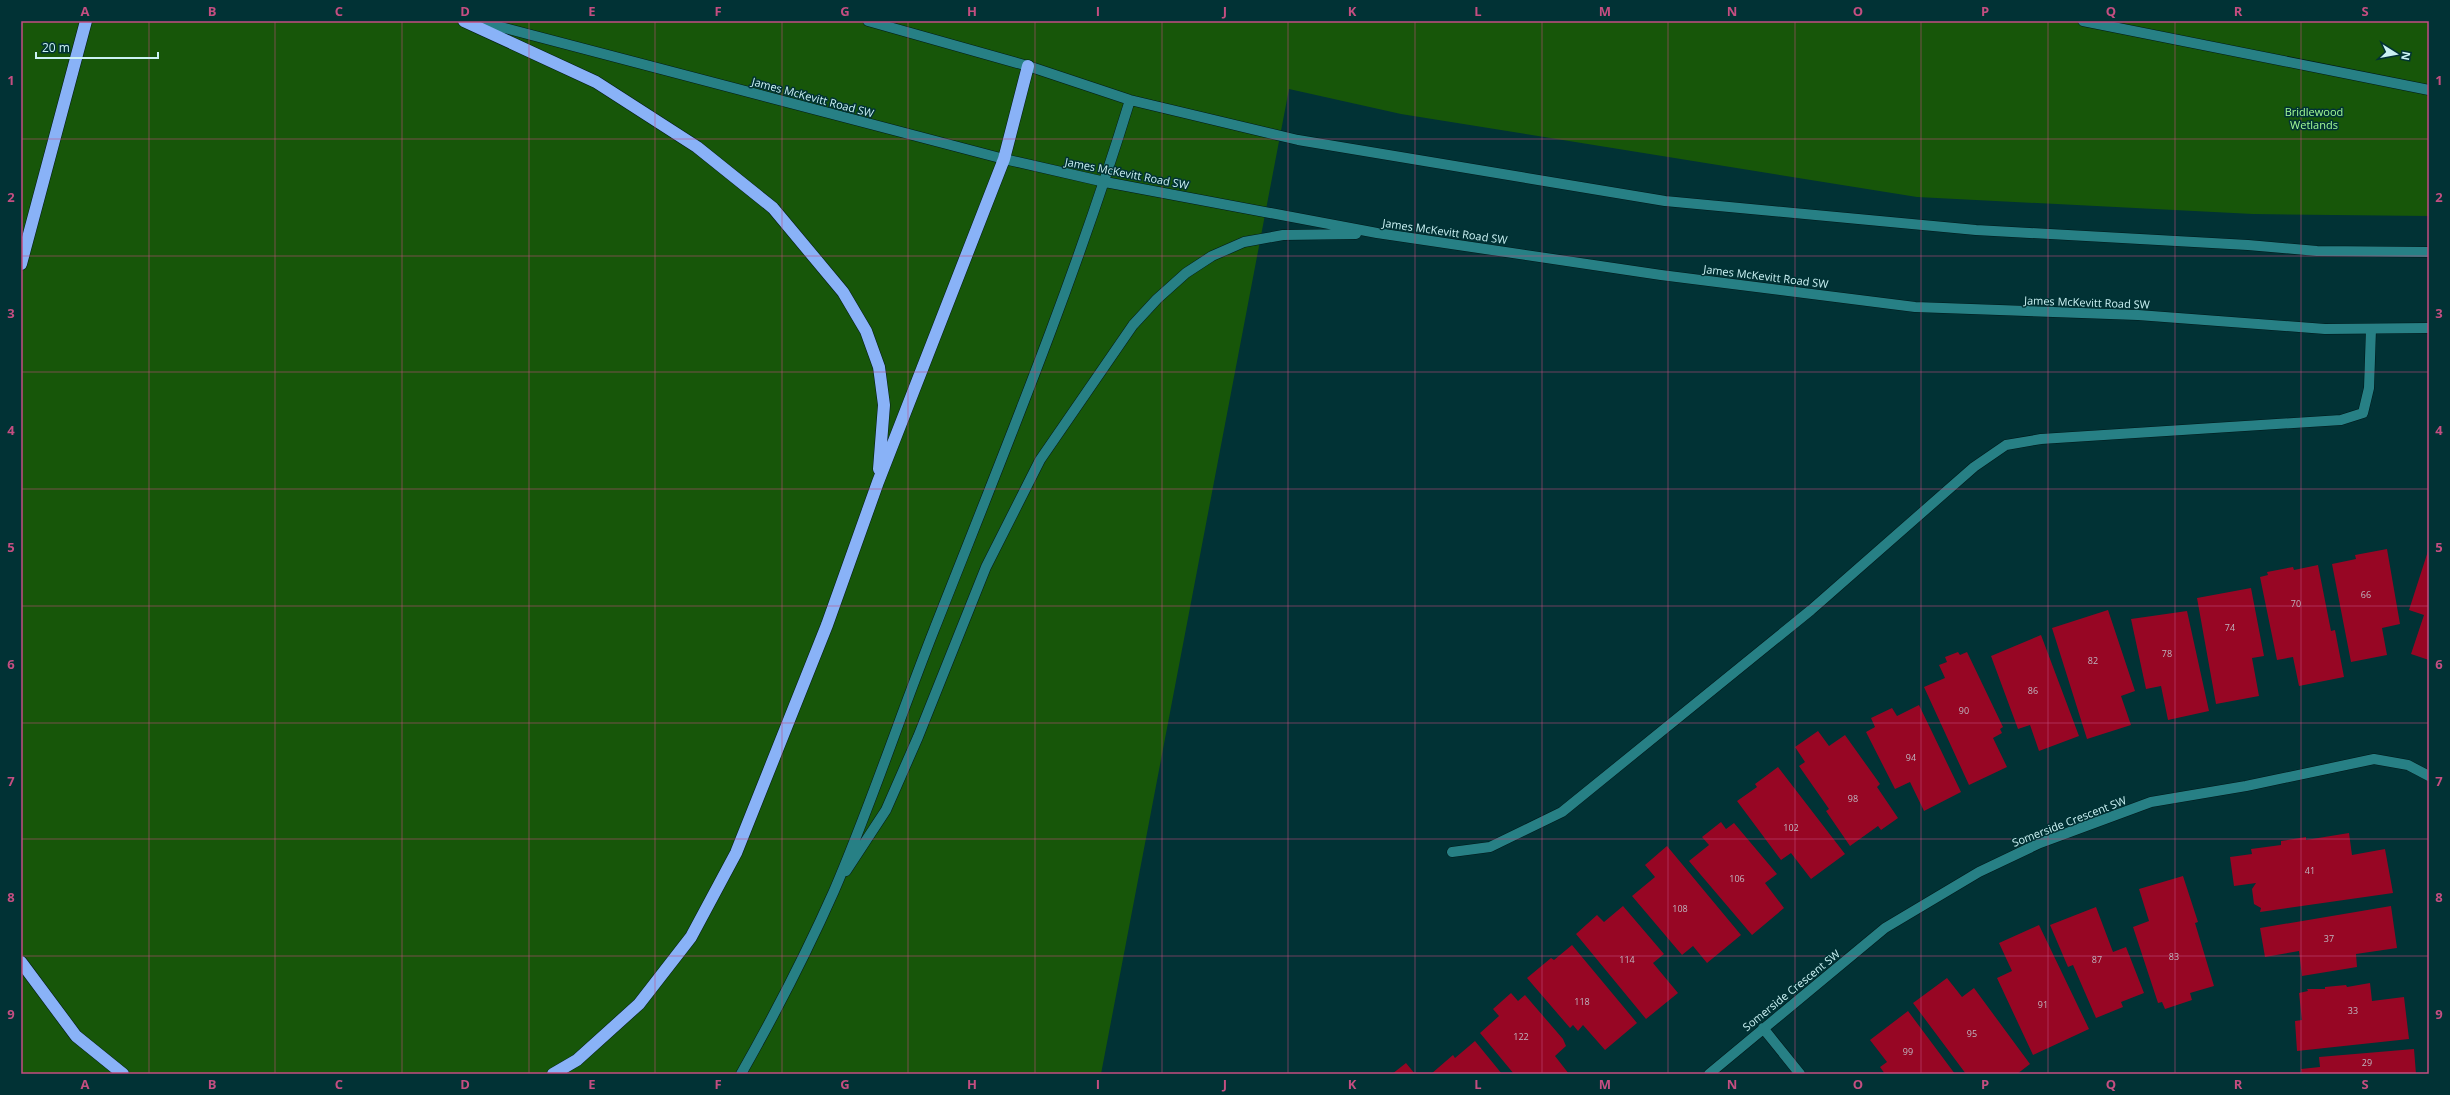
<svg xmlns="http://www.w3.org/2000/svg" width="2450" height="1095" viewBox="0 0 2450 1095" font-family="'Open Sans',sans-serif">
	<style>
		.green { fill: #175609 }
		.building { fill: #970624 }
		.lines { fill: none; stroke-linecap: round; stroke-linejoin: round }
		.service-casing { stroke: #00181a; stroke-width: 11 }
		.minor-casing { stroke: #00181a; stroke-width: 11 }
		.secondary-casing { stroke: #00181a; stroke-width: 11 }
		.motorway-casing { stroke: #00181a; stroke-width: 13 }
		.service { stroke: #278085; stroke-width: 10 }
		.minor { stroke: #278085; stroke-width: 10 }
		.secondary { stroke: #278085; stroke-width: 10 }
		.motorway { stroke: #89b2f7; stroke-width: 12 }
		.grid { fill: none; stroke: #c44e81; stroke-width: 1; stroke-opacity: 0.55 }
		.labels { text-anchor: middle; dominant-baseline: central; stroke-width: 3; stroke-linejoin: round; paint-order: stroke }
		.number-label { font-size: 9px; fill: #beb7c0 }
		.street-label { font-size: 11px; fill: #cbf2f4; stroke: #013235 }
		.park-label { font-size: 11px; fill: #a3fb94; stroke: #013235 }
		.neatline { fill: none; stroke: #c44e81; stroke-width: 1.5 }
		.grid-label { font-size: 13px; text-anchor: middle; font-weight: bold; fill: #c44e81 }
	</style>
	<rect width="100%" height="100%" fill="#013235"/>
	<path class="green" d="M 21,21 L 2429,21 L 2429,216 L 2253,214 L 1917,197 L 1401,114 L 1289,89 L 1101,1074 L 21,1074 Z"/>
	<path class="building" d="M 2429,548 L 2429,660 L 2411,654 L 2424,615 L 2409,610 Z
		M 2387,549 L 2400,624 L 2382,628 L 2387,655 L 2351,662 L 2332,564 L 2356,559 L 2355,555 Z
		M 2318,565 L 2331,631 L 2335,630 L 2344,677 L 2299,686 L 2293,657 L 2277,660 L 2260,577 L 2268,575 L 2267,572 L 2293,567 L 2294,570 Z
		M 2251,588 L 2264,656 L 2252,658 L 2259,696 L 2216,704 L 2197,598 Z
		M 2108,610 L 2135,691 L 2121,696 L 2131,725 L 2087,739 L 2052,628 Z
		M 2187,611 L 2209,711 L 2168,720 L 2161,686 L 2146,689 L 2131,619 Z
		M 2041,635 L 2079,736 L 2039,751 L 2030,725 L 2018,729 L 1991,656 Z
		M 1958,652 L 1960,655 L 1967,652 L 2003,727 L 2000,729 L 2002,733 L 1993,738 L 2007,767 L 1969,785 L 1924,687 L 1945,678 L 1939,665 L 1947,662 L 1945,657 Z
		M 1919,705 L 1961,792 L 1924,811 L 1910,782 L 1895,789 L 1866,732 L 1875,727 L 1871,718 L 1892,708 L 1897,716 Z
		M 1818,731 L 1829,746 L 1845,735 L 1880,784 L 1877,787 L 1898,818 L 1881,830 L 1878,826 L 1850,846 L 1826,811 L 1829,809 L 1799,766 L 1805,762 L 1795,747 Z
		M 1778,767 L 1845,854 L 1811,879 L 1791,853 L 1781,860 L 1737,801 L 1757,787 L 1755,784 Z
		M 1721,822 L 1726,829 L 1734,823 L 1777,874 L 1765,883 L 1784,908 L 1752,935 L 1689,861 L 1709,845 L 1702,837 Z
		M 2349,833 L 2352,855 L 2385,849 L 2393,893 L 2260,912 L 2261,908 L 2254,904 L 2252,889 L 2256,883 L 2234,886 L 2230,857 L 2252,854 L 2251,849 L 2281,845 L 2281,841 L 2306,837 L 2306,840 Z
		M 1667,846 L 1741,935 L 1707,963 L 1693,946 L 1682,955 L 1632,896 L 1655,877 L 1645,865 Z
		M 2183,876 L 2198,922 L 2195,923 L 2214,986 L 2190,993 L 2192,1000 L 2165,1009 L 2162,1002 L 2158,1003 L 2133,927 L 2149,921 L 2139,889 Z
		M 1623,906 L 1664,954 L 1653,963 L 1678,993 L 1646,1019 L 1576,934 L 1597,915 L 1604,922 Z
		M 2391,906 L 2397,948 L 2356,954 L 2357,967 L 2302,976 L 2299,951 L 2265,957 L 2260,928 Z
		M 2096,907 L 2113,952 L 2126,947 L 2144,993 L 2121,1002 L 2123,1007 L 2096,1018 L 2073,965 L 2068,967 L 2050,925 Z
		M 2039,925 L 2089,1029 L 2033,1055 L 1997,978 L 2012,971 L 1999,943 Z
		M 1572,945 L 1637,1023 L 1605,1050 L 1583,1025 L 1578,1031 L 1573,1025 L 1570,1028 L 1527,978 L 1551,958 L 1554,960 Z
		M 1947,978 L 1962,997 L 1974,988 L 2030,1064 L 2017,1074 L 1966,1074 L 1913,1003 Z
		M 2370,983 L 2372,1001 L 2404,997 L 2409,1039 L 2297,1051 L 2295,1021 L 2302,1020 L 2299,993 L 2308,991 L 2307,989 L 2325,989 L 2325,987 L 2346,985 L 2347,987 Z
		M 1511,993 L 1518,1001 L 1525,995 L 1563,1039 L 1566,1046 L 1555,1056 L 1569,1074 L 1514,1074 L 1480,1033 L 1499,1016 L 1493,1009 Z
		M 1908,1011 L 1955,1074 L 1885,1074 L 1880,1067 L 1887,1062 L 1870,1040 Z
		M 1475,1041 L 1502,1074 L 1431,1074 L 1453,1055 L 1455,1058 Z
		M 2414,1049 L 2416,1074 L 2302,1074 L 2301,1069 L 2320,1067 L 2319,1057 Z
		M 1406,1063 L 1415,1074 L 1392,1074 Z"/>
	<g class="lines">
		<g class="service-casing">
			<path id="service" d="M 2083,21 L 2429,90
				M 1452,852 L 1490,847 L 1562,812 L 1811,610 L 1974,467 L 2006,445 L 2041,439 L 2341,420 L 2363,413 L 2369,388 L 2371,329"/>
		</g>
		<g class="minor-casing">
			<path id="minor" d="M 1763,1028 L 1800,1074
				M 1709,1074 L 1885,928 L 1979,872 L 2040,843 L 2151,802 L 2246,786 L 2374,759 L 2408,765 L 2429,776"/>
		</g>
		<g class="secondary-casing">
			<path id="secondary" d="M 478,21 L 1004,159 L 1105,182 L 1377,233 L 1661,275 L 1915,307 L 2138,315 L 2325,329 L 2429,328
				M 868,21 L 1028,66 L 1130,100 L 1298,140 L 1665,201 L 1976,230 L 2248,245 L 2317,251 L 2429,252
				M 846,871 L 886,810 L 918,737 L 986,567 L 1040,460 L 1133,325 L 1157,299 L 1186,273 L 1212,256 L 1244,242 L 1283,235 L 1356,234
				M 741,1074 C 775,1014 806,954 834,891 C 871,805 900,716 934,630 C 1003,455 1075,280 1130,100"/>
		</g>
		<g class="motorway-casing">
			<path id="motorway" d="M 464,21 L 596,82 L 697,147 L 773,208 L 843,292 L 866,331 L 879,367 L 884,405 L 879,469
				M 21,264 L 86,21
				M 21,962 L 76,1036 L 123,1074
				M 553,1074 L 577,1060 L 639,1004 L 691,937 L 736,853 L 827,625 L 878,482 L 1004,159 L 1028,66"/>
		</g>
		<use href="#service" class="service"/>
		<use href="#minor" class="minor"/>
		<use href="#secondary" class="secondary"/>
		<use href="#motorway" class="motorway"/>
	</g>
	<path class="grid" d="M 149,21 L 149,1074M 275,21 L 275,1074M 402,21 L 402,1074M 529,21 L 529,1074M 655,21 L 655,1074M 782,21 L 782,1074M 908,21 L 908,1074M 1035,21 L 1035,1074M 1162,21 L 1162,1074M 1288,21 L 1288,1074M 1415,21 L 1415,1074M 1542,21 L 1542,1074M 1668,21 L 1668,1074M 1795,21 L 1795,1074M 1921,21 L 1921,1074M 2048,21 L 2048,1074M 2175,21 L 2175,1074M 2301,21 L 2301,1074M 21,139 L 2429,139M 21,256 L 2429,256M 21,372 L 2429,372M 21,489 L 2429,489M 21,606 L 2429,606M 21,723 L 2429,723M 21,839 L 2429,839M 21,956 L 2429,956"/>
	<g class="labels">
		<g class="number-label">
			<text x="2366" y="594">66</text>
			<text x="2296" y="603">70</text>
			<text x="2230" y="627">74</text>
			<text x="2167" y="653">78</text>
			<text x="2093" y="660">82</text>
			<text x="2033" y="690">86</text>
			<text x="1964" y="710">90</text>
			<text x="1911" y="757">94</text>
			<text x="1853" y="798">98</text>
			<text x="1791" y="827">102</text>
			<text x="2310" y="870">41</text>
			<text x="1737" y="878">106</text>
			<text x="1680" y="908">108</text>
			<text x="2329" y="938">37</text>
			<text x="2174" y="956">83</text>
			<text x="1627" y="959">114</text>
			<text x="2097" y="959">87</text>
			<text x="1582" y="1001">118</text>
			<text x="2043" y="1004">91</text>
			<text x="2353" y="1010">33</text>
			<text x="1972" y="1033">95</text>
			<text x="1521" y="1036">122</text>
			<text x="1908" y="1051">99</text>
			<text x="2367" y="1062">29</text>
		</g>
		<g class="street-label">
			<text transform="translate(813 97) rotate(15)">James McKevitt Road SW</text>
			<text transform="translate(1127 173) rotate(11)">James McKevitt Road SW</text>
			<text transform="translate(1445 231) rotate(8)">James McKevitt Road SW</text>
			<text transform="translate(1766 276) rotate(7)">James McKevitt Road SW</text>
			<text transform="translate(2087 302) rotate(2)">James McKevitt Road SW</text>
			<text transform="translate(2069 821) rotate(-21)">Somerside Crescent SW</text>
			<text transform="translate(1791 990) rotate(-39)">Somerside Crescent SW</text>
		</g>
		<g class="park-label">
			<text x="2314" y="111">Bridlewood<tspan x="2314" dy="13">Wetlands</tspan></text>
		</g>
	</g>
	<rect width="2450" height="1095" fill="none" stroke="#013235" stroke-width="44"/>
	<g transform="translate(2396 54) rotate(101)" stroke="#013235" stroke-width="3" paint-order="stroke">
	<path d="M0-3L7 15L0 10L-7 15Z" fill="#cbf2f4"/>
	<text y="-6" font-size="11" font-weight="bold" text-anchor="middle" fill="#cbf2f4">N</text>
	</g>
	<path d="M36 52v6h122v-6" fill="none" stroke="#cbf2f4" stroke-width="2"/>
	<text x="42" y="52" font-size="12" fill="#cbf2f4" stroke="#013235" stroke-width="3" paint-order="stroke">20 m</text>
	<rect x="22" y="22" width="2406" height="1051" class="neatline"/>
	<g class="grid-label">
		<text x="85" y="16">A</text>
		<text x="212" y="16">B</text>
		<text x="339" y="16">C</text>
		<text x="465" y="16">D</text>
		<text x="592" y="16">E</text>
		<text x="718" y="16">F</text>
		<text x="845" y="16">G</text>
		<text x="972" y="16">H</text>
		<text x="1098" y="16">I</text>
		<text x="1225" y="16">J</text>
		<text x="1352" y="16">K</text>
		<text x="1478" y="16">L</text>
		<text x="1605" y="16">M</text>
		<text x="1732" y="16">N</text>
		<text x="1858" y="16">O</text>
		<text x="1985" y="16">P</text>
		<text x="2111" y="16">Q</text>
		<text x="2238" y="16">R</text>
		<text x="2365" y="16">S</text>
		<text x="11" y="85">1</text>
		<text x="2439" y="85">1</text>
		<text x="11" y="202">2</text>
		<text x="2439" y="202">2</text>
		<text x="11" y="318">3</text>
		<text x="2439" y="318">3</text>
		<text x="11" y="435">4</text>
		<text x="2439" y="435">4</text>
		<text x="11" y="552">5</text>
		<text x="2439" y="552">5</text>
		<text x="11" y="669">6</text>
		<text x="2439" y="669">6</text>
		<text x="11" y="786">7</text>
		<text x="2439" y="786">7</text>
		<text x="11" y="902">8</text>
		<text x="2439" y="902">8</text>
		<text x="11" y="1019">9</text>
		<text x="2439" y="1019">9</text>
		<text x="85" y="1089">A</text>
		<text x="212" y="1089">B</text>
		<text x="339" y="1089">C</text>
		<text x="465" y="1089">D</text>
		<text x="592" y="1089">E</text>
		<text x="718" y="1089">F</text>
		<text x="845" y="1089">G</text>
		<text x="972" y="1089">H</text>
		<text x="1098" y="1089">I</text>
		<text x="1225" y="1089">J</text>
		<text x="1352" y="1089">K</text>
		<text x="1478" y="1089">L</text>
		<text x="1605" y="1089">M</text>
		<text x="1732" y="1089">N</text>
		<text x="1858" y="1089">O</text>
		<text x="1985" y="1089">P</text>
		<text x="2111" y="1089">Q</text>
		<text x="2238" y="1089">R</text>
		<text x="2365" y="1089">S</text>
	</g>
</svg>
